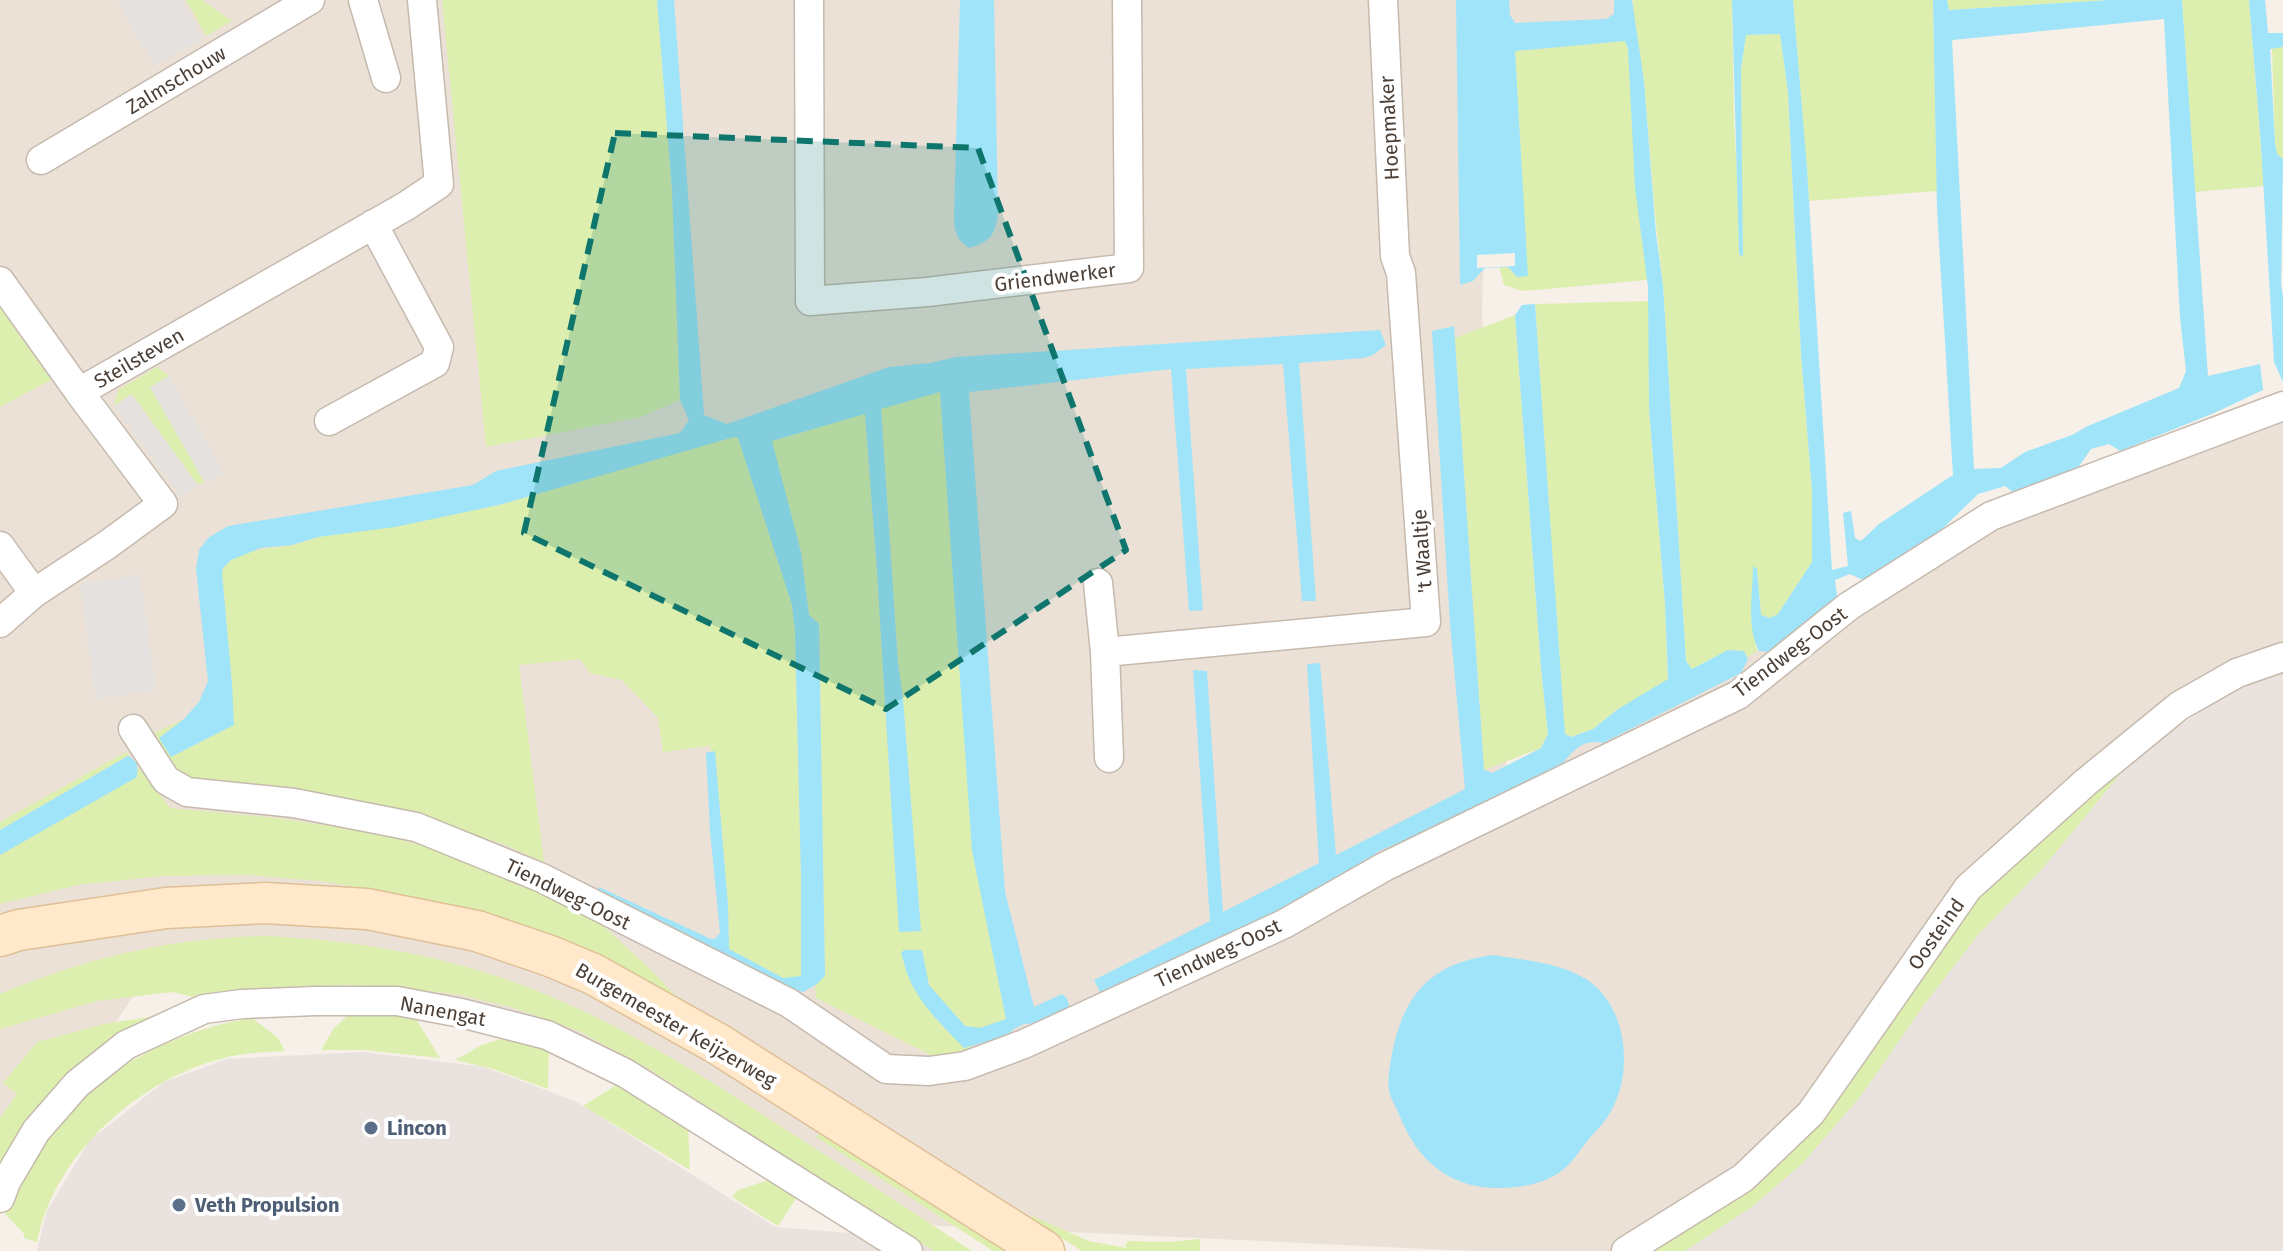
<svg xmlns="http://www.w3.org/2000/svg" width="2283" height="1251" viewBox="0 0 2283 1251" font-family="'Fira Sans',sans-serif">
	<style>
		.residential { fill: #ebe1d7 }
		.industrial { fill: #e9e2de }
		.green { fill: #ddefae }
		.parking { fill: #e4e1de }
		.water { fill: #9fe4f9; fill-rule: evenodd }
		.pier { fill: #f6f0e9 }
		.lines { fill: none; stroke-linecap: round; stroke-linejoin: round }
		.street-casing { stroke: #c6b9ad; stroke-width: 31 }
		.secondary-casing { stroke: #dfbf96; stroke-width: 43 }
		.street { stroke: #fff; stroke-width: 28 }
		.secondary { stroke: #ffe9ca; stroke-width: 40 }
		.marked { fill: #0f766e; fill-opacity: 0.2; stroke: #0f766e; stroke-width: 6; stroke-dasharray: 16 10; stroke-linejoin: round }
		.service-dot { fill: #5c6f8a; stroke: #fff; stroke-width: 3 }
		.labels { text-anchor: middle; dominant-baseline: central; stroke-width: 8; stroke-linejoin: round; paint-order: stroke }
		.street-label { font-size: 20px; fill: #4b3f36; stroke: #fff }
		.service-label { font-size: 20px; font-weight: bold; fill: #4e5e75; stroke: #fff; text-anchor: start }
	</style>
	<rect width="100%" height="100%" fill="#f6f0e9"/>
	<path class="residential" d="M 0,0 L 1777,0 L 1488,69 L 1482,313 L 1507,777 L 2058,498 L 2283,420 L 2283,654 L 2202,703 L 2043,820 L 1832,1095 L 1617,1251 L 1472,1251 L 901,1224 L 692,1089 L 370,975 L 136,992 L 0,1194 Z"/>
	<path class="industrial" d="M 2283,655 L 2283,1251 L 1629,1251 L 1726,1217 L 2137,755 Z
		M 363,1052 L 484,1067 L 577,1102 L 775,1227 L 898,1237 L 961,1251 L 37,1251 L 47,1211 L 89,1141 L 164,1082 L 227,1059 Z"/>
	<path class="green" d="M 186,0 L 202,0 L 232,21 L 206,36 Z
		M 442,0 L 657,0 L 672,190 L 680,400 L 641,417 L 486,447 Z
		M 1633,0 L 1732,0 L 1734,122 L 1742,256 L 1741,69 L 1746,35 L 1780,34 L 1788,92 L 1801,354 L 1812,491 L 1812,562 L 1778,614 L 1770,619 L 1761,615 L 1757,569 L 1755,644 L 1758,650 L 1748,657 L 1743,651 L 1728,650 L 1692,669 L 1686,661 L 1663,285 L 1656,226 L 1644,81 L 1635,37 Z
		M 1793,0 L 1933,0 L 1937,191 L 1809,201 Z
		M 1947,0 L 2110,0 L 1948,10 Z
		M 2182,0 L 2249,0 L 2264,186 L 2195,192 Z
		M 1625,41 L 1628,49 L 1647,280 L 1523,291 L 1504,285 L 1499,267 L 1509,267 L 1527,275 L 1515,51 Z
		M 2272,47 L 2283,47 L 2283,159 L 2277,154 L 2275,143 Z
		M 1649,301 L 1649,409 L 1665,604 L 1668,680 L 1618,709 L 1593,729 L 1571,737 L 1565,734 L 1563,713 L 1535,304 Z
		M 0,308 L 51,380 L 0,407 Z
		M 1515,315 L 1541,668 L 1548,734 L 1541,748 L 1484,770 L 1455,338 Z
		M 157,367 L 169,376 L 150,387 L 205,483 L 197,484 L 132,394 L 114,406 L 118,390 Z
		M 940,392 L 991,941 L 1006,1019 L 980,1028 L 965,1026 L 929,985 L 922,950 L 919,995 L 935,1018 L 964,1047 L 970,1046 L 972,1048 L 939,1059 L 816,998 L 815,985 L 825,976 L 819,624 L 809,615 L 801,552 L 771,441 L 865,413 L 877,571 L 899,931 L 921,931 L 903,699 L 898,663 L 881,408 Z
		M 734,437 L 739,438 L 792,605 L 795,631 L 801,877 L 801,977 L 783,978 L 729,949 L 728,905 L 715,752 L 711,752 L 710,746 L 663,752 L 658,718 L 622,680 L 590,673 L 580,659 L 519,665 L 544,862 L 503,844 L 440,825 L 195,783 L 172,772 L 152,734 L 184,719 L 159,738 L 206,738 L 233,724 L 232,684 L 222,573 C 229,548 272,549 293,545 C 301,543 310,540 318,537 Z
		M 126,752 L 131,758 L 127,756 L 0,830 L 0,822 Z
		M 2132,760 L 2042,869 L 1978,935 L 1924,1005 L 1860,1097 L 1802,1164 L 1753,1206 L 1685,1251 L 1650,1251 L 1716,1207 L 1948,929 L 2004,870 Z
		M 138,767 L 170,808 L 276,818 L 375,833 L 495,865 L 582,906 L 650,969 L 693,1014 L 519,927 L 414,897 L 320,881 L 247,875 L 162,876 L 78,885 L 0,904 L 0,855 L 136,777 Z
		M 266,936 C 349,940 432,953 511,981 C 603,1014 686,1065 768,1118 C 836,1162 904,1206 972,1251 L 934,1251 L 647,1068 L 579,1031 L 511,1007 L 460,995 L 405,988 L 348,985 L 292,987 L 232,994 L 206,1000 L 172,992 L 97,1001 L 0,1029 L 0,994 C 88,957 171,938 266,936 Z
		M 413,1014 L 440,1058 L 365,1050 L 321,1050 L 334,1028 L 348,1015 Z
		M 155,1016 L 0,1167 L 0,1118 L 17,1094 L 3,1083 L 37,1042 L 104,1024 Z
		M 252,1018 L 278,1038 L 285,1051 C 265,1052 244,1053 224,1058 C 140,1079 54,1154 37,1242 L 24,1238 L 24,1234 L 5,1214 C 13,1198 20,1180 30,1165 C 49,1136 73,1103 101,1082 C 143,1049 200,1026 252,1018 Z
		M 501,1039 L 510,1039 L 549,1047 L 548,1089 L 493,1069 L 455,1060 L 482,1045 Z
		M 621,1082 L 688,1124 L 690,1170 L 583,1106 Z
		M 829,1131 L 1019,1251 L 993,1251 L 815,1136 Z
		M 772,1179 L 799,1194 L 778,1226 L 732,1197 L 738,1190 Z
		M 1030,1215 L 1089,1241 L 1127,1248 L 1125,1245 L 1128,1241 L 1168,1242 L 1200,1239 L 1200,1251 L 1082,1251 L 1033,1220 Z"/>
	<path class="parking" d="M 117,0 L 182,0 L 203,38 L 154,66 Z
		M 169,376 L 224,473 L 205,483 L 150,387 Z
		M 131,394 L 197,484 L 181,497 L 114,406 Z
		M 140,575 L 156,690 L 96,699 L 80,584 Z"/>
	<path class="water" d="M 657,0 L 674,0 L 704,415 L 727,424 L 889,367 L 930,363 L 956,357 L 1380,330 L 1386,345 L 1373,355 L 1364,358 L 1299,363 L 1316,601 L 1302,601 L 1283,364 L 1186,369 L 1203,610 L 1189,611 L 1171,369 L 969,392 L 1005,892 L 1034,1007 L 1062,994 L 1067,998 L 1070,1010 L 1042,1023 L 1024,1024 L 1014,1029 L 1007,1036 L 964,1048 C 944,1027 920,1005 909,978 C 905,970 904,961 901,953 L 904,950 L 922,950 L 929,985 L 965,1026 L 980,1028 L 1006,1019 L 972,851 L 940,392 L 881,409 L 898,663 L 903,699 L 921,931 L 899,932 L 877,571 L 865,414 L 772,441 L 801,552 L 809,615 L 819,624 L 825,976 L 817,984 L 803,992 L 783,986 L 597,890 L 599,887 L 711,939 L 715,939 L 720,933 L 710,830 L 706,753 L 715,751 L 728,905 L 729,949 L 783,978 L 801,976 L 801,877 L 795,631 L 792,605 L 738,438 L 734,437 L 499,505 L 395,527 L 318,537 L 292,545 L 261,548 L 231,560 L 223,568 L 222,573 L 232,684 L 234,725 L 171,757 L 159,738 L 184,719 L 199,702 L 208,681 L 196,569 L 199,550 L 208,538 L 228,526 L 473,485 L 496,471 L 680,433 L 689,420 L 680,400 L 672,190 Z
		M 960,0 L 994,0 L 998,213 C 995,236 991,240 970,248 C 956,241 955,231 954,218 Z
		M 1456,0 L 1509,0 L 1510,15 L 1515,23 L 1606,19 L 1614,14 L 1614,0 L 1632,0 L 1644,81 L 1656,234 L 1663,285 L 1686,661 L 1692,669 L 1728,650 L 1744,651 L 1748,659 L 1741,673 L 1603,743 C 1583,739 1575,749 1563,763 L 1409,843 L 1396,844 L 1379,851 L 1353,876 L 1175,960 L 1161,963 L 1152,971 L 1103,998 L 1094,980 L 1210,921 L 1193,670 L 1207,671 L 1223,912 L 1319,863 L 1307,664 L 1320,663 L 1336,855 L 1465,789 L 1450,624 L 1432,331 L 1454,326 L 1484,770 L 1492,773 L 1541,748 L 1548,734 L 1541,668 L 1515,315 L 1522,305 L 1535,304 L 1565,734 L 1571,737 L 1593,729 L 1618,709 L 1668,679 L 1665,604 L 1649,409 L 1648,287 L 1635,187 L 1628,49 L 1625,41 L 1515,51 L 1528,276 L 1517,277 L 1508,267 L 1485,268 L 1473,281 L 1460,285 Z
		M 1732,0 L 1793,0 L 1807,168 L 1832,570 L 1848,566 L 1843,513 L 1851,511 L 1855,538 L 1861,541 L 1879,524 L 1953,475 L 1937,209 L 1933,0 L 1947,0 L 1949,10 L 2110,0 L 2182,0 L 2208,376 L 2260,364 L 2263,390 L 2214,413 L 2120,451 L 2109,444 L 2091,449 L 2073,475 L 2019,497 L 2005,486 L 1978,494 L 1931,540 L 1867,582 L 1850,574 L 1835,580 L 1837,595 L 1828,612 L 1770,652 L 1759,651 C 1746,628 1753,592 1753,566 L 1757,569 L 1761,615 L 1770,618 L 1778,614 L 1812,562 L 1812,491 L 1801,354 L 1788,92 L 1780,34 L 1746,35 L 1741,69 L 1743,257 L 1739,254 ZM 2164,19 L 2180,317 L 2186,371 L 2179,388 L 2088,426 L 2072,435 L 2025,452 L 2001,468 L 1974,469 L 1952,40 Z
		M 2249,0 L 2265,0 L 2268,33 L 2283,33 L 2283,47 L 2270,49 L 2275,143 L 2277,154 L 2283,159 L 2281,284 L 2283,297 L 2283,382 L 2274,362 L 2261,146 Z
		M 128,756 C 138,761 138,766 137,777 L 0,855 L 0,830 Z
		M 1492,955 C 1523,960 1558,962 1586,979 C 1627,1005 1634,1071 1611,1111 C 1605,1122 1596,1131 1588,1140 C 1579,1151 1572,1164 1560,1172 C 1545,1183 1521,1188 1502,1188 C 1449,1189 1417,1161 1398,1112 C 1395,1105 1390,1097 1389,1090 C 1387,1080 1390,1069 1391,1059 C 1397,1025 1409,991 1440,972 C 1456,962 1474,958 1492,955 Z"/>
	<path class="pier" d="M 1515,253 L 1515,266 L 1477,268 L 1477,255 Z"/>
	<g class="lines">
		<g class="street-casing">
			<path id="street" d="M 363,0 L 386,78
				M 809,0 L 810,301 L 927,292 L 1129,268 L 1127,0
				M 41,160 L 310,0
				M 0,281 L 79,392
				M 329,421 L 435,363 L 439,347 L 373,224
				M 0,546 L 34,593 L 107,545 L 163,504 L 79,392 L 406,206 L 439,184 L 422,0
				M 1098,583 L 1105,652 L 1109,758
				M 0,623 L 34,593
				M 1105,652 L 1426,622 L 1401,273 L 1395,256 L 1383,0
				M 133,729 L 166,780 L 187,792 L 294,803 L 416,827 L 542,878 L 789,1003 L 886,1069 L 929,1071 L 965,1066 L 1024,1044 L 1284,924 L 1384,867 L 1738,695 L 1849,606 L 1991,516 L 2283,406
				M 0,1198 L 6,1182 L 36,1131 L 77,1084 L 126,1045 L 204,1009 L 242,1004 L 315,1001 L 397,1001 L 461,1013 L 547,1035 L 625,1073 L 908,1251
				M 1626,1251 L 1743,1178 L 1811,1113 L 1968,888 L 2086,782 L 2179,706 L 2237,673 L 2283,657"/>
		</g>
		<g class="secondary-casing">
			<path id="secondary" d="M 0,936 L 19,930 L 166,908 L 265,903 L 367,909 L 477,931 L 550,956 L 593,974 L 718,1044 L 1044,1251"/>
		</g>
		<use href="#street" class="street"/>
		<use href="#secondary" class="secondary"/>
	</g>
	<path class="marked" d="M 615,133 L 978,148 L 1126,550 L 886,709 L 524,533 Z"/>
	<g class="service-dot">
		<circle cx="371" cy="1128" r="8"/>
		<circle cx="179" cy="1205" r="8"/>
	</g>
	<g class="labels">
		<g class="street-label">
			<text transform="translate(176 80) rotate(-31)">Zalmschouw</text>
			<text transform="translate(1389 128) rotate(-93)">Hoepmaker</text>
			<text transform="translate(1055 277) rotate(-7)">Griendwerker</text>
			<text transform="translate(139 358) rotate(-30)">Steilsteven</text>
			<text transform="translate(1422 551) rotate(-94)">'t Waaltje</text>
			<text transform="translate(1790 652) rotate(-37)">Tiendweg-Oost</text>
			<text transform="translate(568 894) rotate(26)">Tiendweg-Oost</text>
			<text transform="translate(1936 934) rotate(-55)">Oosteind</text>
			<text transform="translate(1218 953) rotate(-25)">Tiendweg-Oost</text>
			<text transform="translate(443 1011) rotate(11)">Nanengat</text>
			<text transform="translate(676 1025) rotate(30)">Burgemeester Keijzerweg</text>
		</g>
		<g class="service-label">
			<text x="387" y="1128">Lincon</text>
			<text x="195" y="1205">Veth Propulsion</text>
		</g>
	</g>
</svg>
